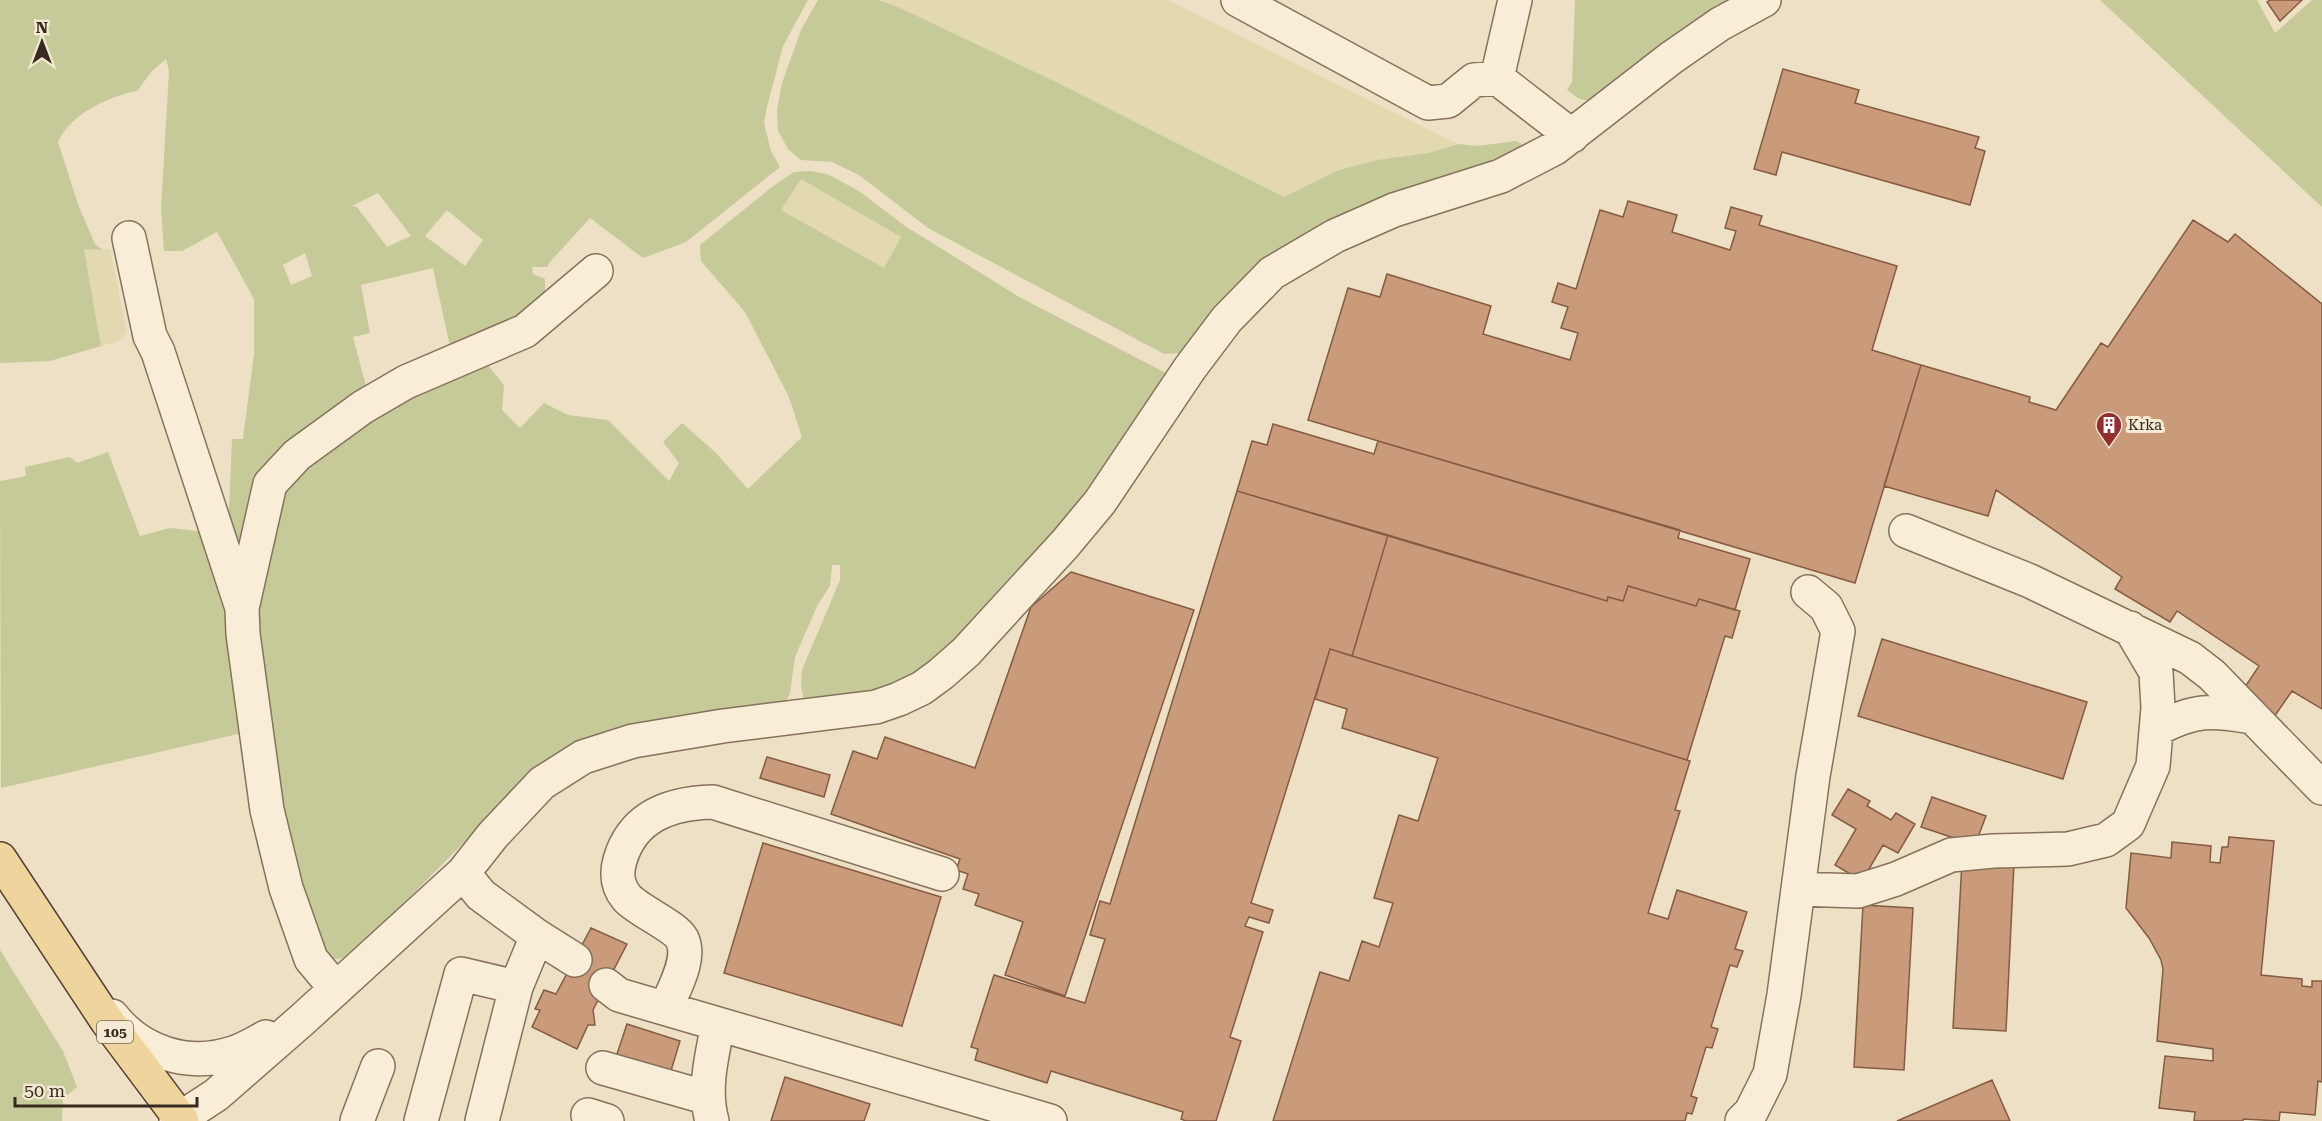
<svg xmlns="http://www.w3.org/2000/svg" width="2322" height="1121" viewBox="0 0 2322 1121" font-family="'Roboto Serif',serif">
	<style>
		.farmland { fill: #e2d9b1 }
		.green { fill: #c5ca98; fill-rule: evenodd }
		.building { fill: #c99b7b; stroke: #855b42; stroke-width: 1.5 }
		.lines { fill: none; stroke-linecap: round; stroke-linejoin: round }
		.minor-casing { stroke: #86725b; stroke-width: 36 }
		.major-casing { stroke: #54402f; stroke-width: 36 }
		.minor { stroke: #f8edd7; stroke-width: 33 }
		.major { stroke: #efd49d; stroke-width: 33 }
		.labels { text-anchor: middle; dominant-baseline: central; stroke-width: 6; stroke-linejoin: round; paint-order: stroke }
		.shield { fill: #f4ead3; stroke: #706454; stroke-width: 1.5 }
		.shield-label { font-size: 14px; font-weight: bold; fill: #372a1e }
		.poi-label { font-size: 15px; fill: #372a1e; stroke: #f4ead3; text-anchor: start }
	</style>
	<rect width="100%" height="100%" fill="#ede0c4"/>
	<path class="farmland" d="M 879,0 L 1168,0 L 1458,144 L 1429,153 L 1377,160 L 1339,170 L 1284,197 L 1056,82 Z
		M 801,179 L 902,237 L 884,268 L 780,210 Z
		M 84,248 L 110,249 L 127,332 L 117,342 L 101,346 Z"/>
	<path class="green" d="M 0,0 L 808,0 L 783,46 L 767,107 L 764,123 L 771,151 L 780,167 L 686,242 L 643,258 L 590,218 L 549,263 L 548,267 L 532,267 L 533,274 L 545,279 L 545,291 L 538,305 L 452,356 L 433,268 L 361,285 L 370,333 L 353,337 L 369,397 L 289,449 L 249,565 L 228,530 L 232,439 L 243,439 L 254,354 L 254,299 L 217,232 L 182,251 L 164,251 L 161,208 L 169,71 L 166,59 L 152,71 L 137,91 C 109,96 70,114 58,142 L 79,207 L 95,244 L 103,250 L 84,249 L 101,346 L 50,361 L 0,363 ZM 378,193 L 411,236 L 387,247 L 357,207 L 352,206 ZM 447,210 L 483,240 L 465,266 L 425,236 ZM 305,253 L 312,276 L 291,285 L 283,265 Z
		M 818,0 L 879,0 L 900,8 L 1056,82 L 1284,197 L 1339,170 L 1377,160 L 1429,153 L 1458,144 L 1477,146 L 1516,141 L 1522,144 L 1510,156 L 1420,185 L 1181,353 L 1164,354 L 928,228 L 859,175 L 832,162 L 801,160 L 788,149 L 778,131 L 777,110 L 782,83 L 801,30 Z
		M 1575,0 L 1740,0 L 1594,103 L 1578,98 L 1567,90 L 1572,82 Z
		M 2100,0 L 2257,0 L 2275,33 L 2312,0 L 2322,0 L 2322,207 Z
		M 810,171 L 827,174 L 859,191 L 905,226 L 1021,298 L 1166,373 L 1142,416 L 1062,531 L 916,680 L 896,692 L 805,704 L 801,686 L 802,670 L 840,580 L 840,565 L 832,565 L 830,586 L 818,604 L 795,657 L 790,693 L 784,706 L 519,787 L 381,926 L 343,958 L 332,960 L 315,950 L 255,692 L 257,589 L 265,536 L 299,459 L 482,358 L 504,385 L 502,410 L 520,428 L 544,403 L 568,415 L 608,420 L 669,481 L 679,463 L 663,442 L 682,423 L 716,453 L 748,489 L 802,437 L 789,397 L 745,312 L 701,261 L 700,245 L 772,187 L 794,172 ZM 801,179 L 901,237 L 884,268 L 781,210 Z
		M 108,452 L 140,536 L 170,528 L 198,531 L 211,550 L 225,580 L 247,732 L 1,788 L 0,481 L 26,476 L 25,467 L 70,457 L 77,463 Z
		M 0,950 L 63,1051 L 77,1087 L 63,1099 L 62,1121 L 0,1121 Z"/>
	<path class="building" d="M 2270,0 L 2302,0 L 2280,21 L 2267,2 Z
		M 1783,69 L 1859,90 L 1855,103 L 1979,137 L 1975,148 L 1985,151 L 1970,205 L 1782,152 L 1776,175 L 1754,169 Z
		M 1628,201 L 1677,215 L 1672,232 L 1730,250 L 1736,231 L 1725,228 L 1731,207 L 1762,216 L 1759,225 L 1897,266 L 1872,350 L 1921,365 L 1855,583 L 1308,420 L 1348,288 L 1380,297 L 1387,274 L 1491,306 L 1483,334 L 1570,360 L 1578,333 L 1561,328 L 1568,307 L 1552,302 L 1558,283 L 1576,289 L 1600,210 L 1623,217 Z
		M 2193,220 L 2228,242 L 2235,234 L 2322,304 L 2322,709 L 2292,691 L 2274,717 L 2241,693 L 2259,666 L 2177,611 L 2170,622 L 2115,589 L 2122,577 L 1996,490 L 1988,516 L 1884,486 L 1921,365 L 2030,397 L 2029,402 L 2056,410 L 2101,343 L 2108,347 Z
		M 1273,424 L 1374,454 L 1378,441 L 1680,530 L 1678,538 L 1750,559 L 1735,610 L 1699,599 L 1696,606 L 1628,586 L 1623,601 L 1608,597 L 1607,601 L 1237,491 L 1252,441 L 1267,445 Z
		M 1237,491 L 1388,535 L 1352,656 L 1330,649 L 1251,903 L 1273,910 L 1269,923 L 1249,917 L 1245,926 L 1263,932 L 1230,1037 L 1241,1041 L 1216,1121 L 1186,1121 L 1181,1119 L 1183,1112 L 1051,1071 L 1047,1083 L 975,1060 L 978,1049 L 971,1047 L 994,975 L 1085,1003 L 1105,939 L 1090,935 L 1100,901 L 1110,904 Z
		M 1388,535 L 1607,601 L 1608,597 L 1623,601 L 1628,586 L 1696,606 L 1699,599 L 1740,611 L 1732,638 L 1725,636 L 1687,760 L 1352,656 Z
		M 1071,572 L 1194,610 L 1065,996 L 1005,975 L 1023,922 L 975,905 L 979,894 L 963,889 L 968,874 L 956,870 L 960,859 L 831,814 L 853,751 L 877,759 L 885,737 L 975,768 L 1031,607 Z
		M 1882,639 L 2087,702 L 2063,779 L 1858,716 Z
		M 1330,649 L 1690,761 L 1675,810 L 1680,811 L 1648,913 L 1668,919 L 1677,890 L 1747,912 L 1735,949 L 1743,951 L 1737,967 L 1730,965 L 1711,1027 L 1718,1029 L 1712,1048 L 1706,1047 L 1691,1096 L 1697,1098 L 1692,1114 L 1687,1113 L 1685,1121 L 1273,1121 L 1320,972 L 1349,981 L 1362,941 L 1379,947 L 1393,903 L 1374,898 L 1399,815 L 1418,821 L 1438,758 L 1342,728 L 1347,709 L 1315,699 Z
		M 767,757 L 830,775 L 824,797 L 760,778 Z
		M 1848,789 L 1870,801 L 1867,806 L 1891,820 L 1896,813 L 1915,824 L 1898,853 L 1883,845 L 1862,881 L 1835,865 L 1856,829 L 1832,815 Z
		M 1932,797 L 1986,816 L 1975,845 L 1921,827 Z
		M 2229,837 L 2274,841 L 2261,975 L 2302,979 L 2302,986 L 2312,987 L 2312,981 L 2322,981 L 2322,1082 L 2318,1081 L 2315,1115 L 2280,1112 L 2279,1121 L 2243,1119 L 2243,1121 L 2194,1121 L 2195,1112 L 2159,1108 L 2165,1056 L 2213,1061 L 2213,1049 L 2157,1041 L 2163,969 L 2161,960 L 2149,938 L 2126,908 L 2131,853 L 2171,858 L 2172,842 L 2211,846 L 2210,862 L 2220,863 L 2222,847 L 2228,847 Z
		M 763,843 L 941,897 L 902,1026 L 724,973 Z
		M 1962,861 L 2014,863 L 2006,1031 L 1953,1028 Z
		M 1863,905 L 1913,908 L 1904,1070 L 1854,1067 Z
		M 591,928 L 627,944 L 593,1010 L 595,1025 L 588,1025 L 577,1049 L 532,1027 L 540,1010 L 535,1009 L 544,990 L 556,994 Z
		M 627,1024 L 680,1041 L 670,1074 L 616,1057 Z
		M 785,1077 L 870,1104 L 864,1121 L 771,1121 Z
		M 1992,1080 L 2010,1121 L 1897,1121 Z"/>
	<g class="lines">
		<g class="minor-casing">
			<path id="minor" d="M 1238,0 L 1428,103 L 1448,101 L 1474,80 L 1497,78 L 1572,136
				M 1497,78 L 1515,0
				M 129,238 L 150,336 L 158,352 L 242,608 L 243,634 L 267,810 L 286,888 L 311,959 L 336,989
				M 1906,531 L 2030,581 L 2190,658 L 2212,675 L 2322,788
				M 242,608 L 270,484 L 297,455 L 363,407 L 406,382 L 525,331 L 596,271
				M 2157,729 C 2195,709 2211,710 2252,717
				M 463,873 L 481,895 L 537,936 L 575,960
				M 1798,889 L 1858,891 L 1896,879 L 1951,855 L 1993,851 L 2068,849 L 2106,840 L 2128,824 L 2153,766 L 2158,708 L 2156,672 L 2130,628
				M 606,985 L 619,995 L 1050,1121
				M 666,1008 C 673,990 692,959 682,939 C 675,926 639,911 627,898 C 617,886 616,874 620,860 C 633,816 670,803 713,802 L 942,874
				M 112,1016 C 140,1052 188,1068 233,1053 C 244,1050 255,1043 266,1037
				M 603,1068 L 708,1098
				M 588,1115 L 607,1121
				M 176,1121 L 216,1095 L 303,1019 L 463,873 L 493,835 L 542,783 L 583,757 L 633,741 L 723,726 L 876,707 L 899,699 L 922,688 L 941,674 L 966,652 L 1065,544 L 1100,502 L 1190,368 L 1227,319 L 1272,273 L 1335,236 L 1394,210 L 1501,176 L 1555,148 L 1671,58 L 1720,24 L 1764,0
				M 357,1121 L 378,1066
				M 421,1121 L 461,974 L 516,987
				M 482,1121 L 516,987 L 537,936
				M 712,1121 C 703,1089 712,1056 718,1024
				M 1742,1121 L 1751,1112 L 1770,1074 L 1784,995 L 1813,776 L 1838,631 L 1826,607 L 1808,592"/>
		</g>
		<g class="major-casing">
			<path id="major" d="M 0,859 L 107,1021 L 182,1121"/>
		</g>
		<use href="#minor" class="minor"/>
		<use href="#major" class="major"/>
	</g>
	<defs>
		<g id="building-pin" transform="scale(1.35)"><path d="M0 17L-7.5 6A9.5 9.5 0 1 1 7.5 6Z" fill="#932d2f" stroke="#f4ead3"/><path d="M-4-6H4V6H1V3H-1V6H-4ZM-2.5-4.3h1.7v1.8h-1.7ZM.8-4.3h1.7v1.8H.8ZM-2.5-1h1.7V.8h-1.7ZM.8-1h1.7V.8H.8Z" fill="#fff"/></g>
	</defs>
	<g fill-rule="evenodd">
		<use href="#building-pin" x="2109" y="425"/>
	</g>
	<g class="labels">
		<rect class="shield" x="97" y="1021" width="36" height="22" rx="4.5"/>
		<g class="shield-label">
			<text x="115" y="1032">105</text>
		</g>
		<g class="poi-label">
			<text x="2128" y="425">Krka</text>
		</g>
	</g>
	<g transform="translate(42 42)" stroke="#f4ead3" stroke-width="4.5" paint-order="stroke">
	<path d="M0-4.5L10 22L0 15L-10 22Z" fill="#372a1e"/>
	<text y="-9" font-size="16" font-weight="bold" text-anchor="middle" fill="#372a1e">N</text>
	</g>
	<path d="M15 1097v9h182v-9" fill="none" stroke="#372a1e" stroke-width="3"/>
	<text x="24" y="1097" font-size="18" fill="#372a1e" stroke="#f4ead3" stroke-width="4.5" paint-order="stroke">50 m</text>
</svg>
